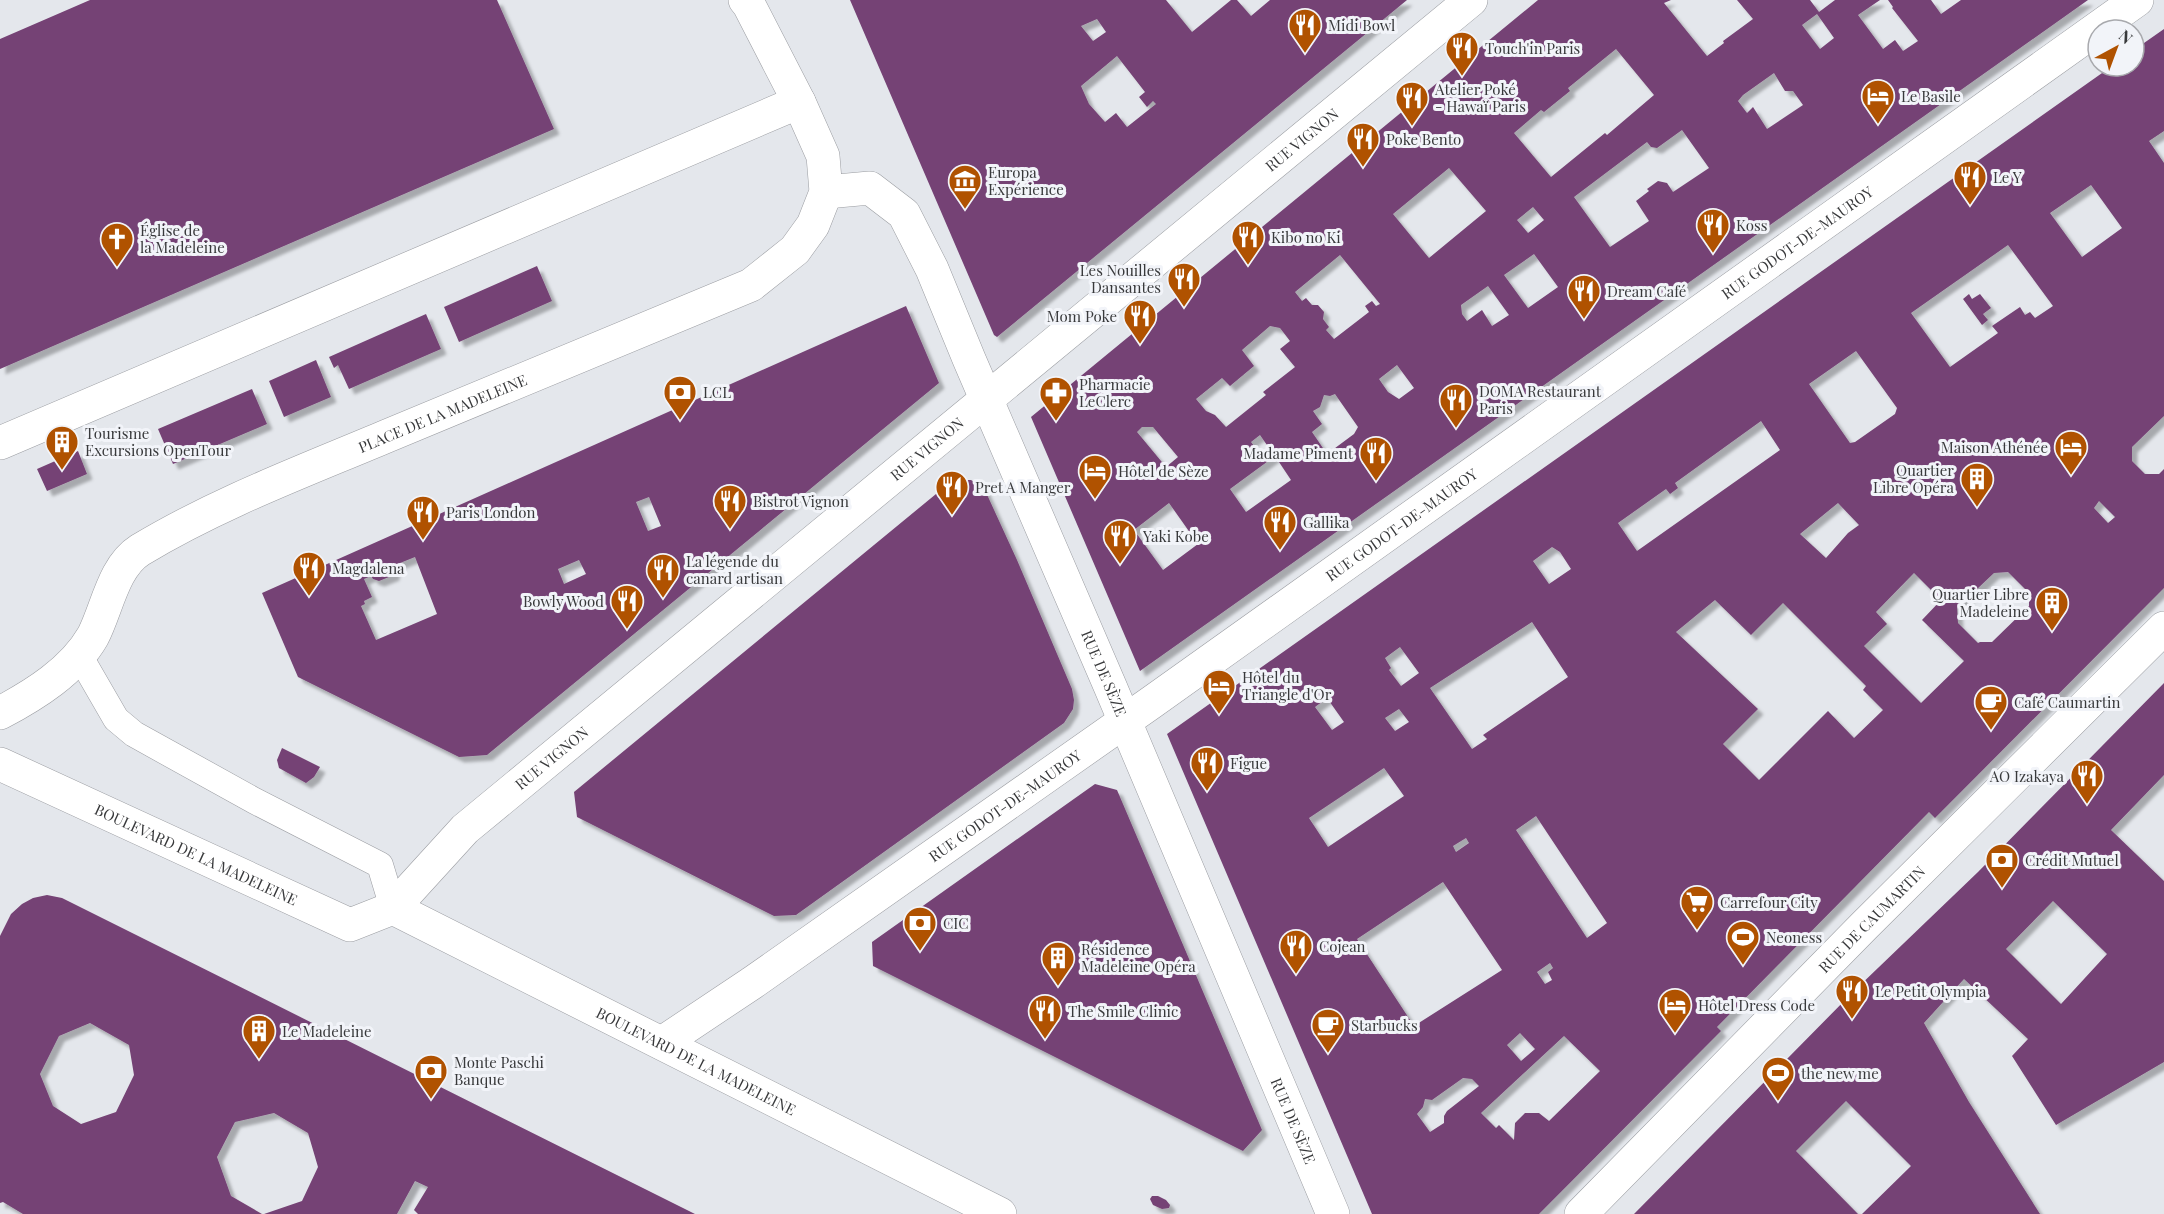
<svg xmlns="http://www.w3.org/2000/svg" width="2164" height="1214" viewBox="0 0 2164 1214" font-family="'Playfair Display',serif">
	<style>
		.building { fill: #754274; fill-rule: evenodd; filter: url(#shadow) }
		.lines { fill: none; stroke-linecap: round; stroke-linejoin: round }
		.lane-casing { stroke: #9b9da2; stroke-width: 27 }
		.street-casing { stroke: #9b9da2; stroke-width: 34 }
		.primary-casing { stroke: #9b9da2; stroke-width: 34 }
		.lane { stroke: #fff; stroke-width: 26 }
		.street { stroke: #fff; stroke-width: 33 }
		.primary { stroke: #fff; stroke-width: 33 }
		.labels { text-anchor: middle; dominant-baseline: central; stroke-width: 6; stroke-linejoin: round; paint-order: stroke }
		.poi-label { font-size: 15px; fill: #38393b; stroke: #f2f4f9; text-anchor: start }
		.street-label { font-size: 15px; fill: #38393b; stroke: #f2f4f9 }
	</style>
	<defs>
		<filter id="shadow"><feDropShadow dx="5.5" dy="5.5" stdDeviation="1.5" flood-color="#0004"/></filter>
	</defs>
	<rect width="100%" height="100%" fill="#e4e7ec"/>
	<path class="building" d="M 90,0 L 497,0 L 554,129 L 0,369 L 0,39 Z
		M 850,0 L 1166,0 L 1192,32 L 1231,0 L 1237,0 L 1251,16 L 1270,0 L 1407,0 L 997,337 L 994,335 ZM 1097,19 L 1106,32 L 1093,41 L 1081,26 ZM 1117,56 L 1145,92 L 1139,97 L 1147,107 L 1153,101 L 1156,104 L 1127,127 L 1116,113 L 1105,122 L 1089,104 L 1081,86 Z
		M 1538,0 L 1671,0 L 1664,3 L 1707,56 L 1724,43 L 1723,41 L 1753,19 L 1737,0 L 1810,0 L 1819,12 L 1835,0 L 1880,0 L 1858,15 L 1883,49 L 1895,40 L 1903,51 L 1918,41 L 1892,8 L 1893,7 L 1888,0 L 1931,0 L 1941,14 L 1961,0 L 2088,0 L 1140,671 L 1031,417 ZM 1817,14 L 1834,38 L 1820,49 L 1802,25 ZM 1616,49 L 1654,95 L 1607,135 L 1605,133 L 1551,177 L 1514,133 L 1541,110 L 1544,112 L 1570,91 L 1568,88 ZM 1774,73 L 1785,91 L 1793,91 L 1803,105 L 1767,129 L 1753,107 L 1747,113 L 1738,101 L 1743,95 ZM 1682,130 L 1709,168 L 1673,192 L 1667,183 L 1658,181 L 1647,189 L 1649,191 L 1636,201 L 1649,221 L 1610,247 L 1574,197 L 1647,142 L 1651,147 L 1657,148 ZM 1449,168 L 1486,211 L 1429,258 L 1393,214 ZM 1533,207 L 1544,220 L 1528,233 L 1517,220 ZM 1534,254 L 1558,287 L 1528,308 L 1504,275 ZM 1340,255 L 1380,304 L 1376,306 L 1372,301 L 1365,306 L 1369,312 L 1334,339 L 1326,330 L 1329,327 L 1323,319 L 1324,312 L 1318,305 L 1312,305 L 1306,298 L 1302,301 L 1295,292 ZM 1488,286 L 1509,315 L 1492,326 L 1482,310 L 1467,321 L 1462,314 L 1461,305 ZM 1270,326 L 1280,328 L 1290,341 L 1280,349 L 1295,367 L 1263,392 L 1266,395 L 1226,427 L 1215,415 L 1206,411 L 1196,399 L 1222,378 L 1230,386 L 1254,366 L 1242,350 ZM 1397,365 L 1414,388 L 1399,399 L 1388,392 L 1379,379 ZM 1335,394 L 1358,427 L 1354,434 L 1327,454 L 1312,432 L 1322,424 L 1313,411 L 1320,407 L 1324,395 L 1330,396 ZM 1142,427 L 1153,427 L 1178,457 L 1166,467 L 1137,432 ZM 1260,435 L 1269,448 L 1261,455 L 1251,442 ZM 1275,456 L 1291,480 L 1246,512 L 1230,489 ZM 1169,503 L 1198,544 L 1163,570 L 1134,530 Z
		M 2164,29 L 2164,131 L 2149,141 L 2164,163 L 2164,416 L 2132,447 L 2132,461 L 2145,474 L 2159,474 L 2164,469 L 2164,588 L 1935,818 L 1929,812 L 1717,1027 L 1721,1031 L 1539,1214 L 1372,1214 L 1167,734 L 2112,66 L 2134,66 L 2134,50 ZM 2091,185 L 2122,228 L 2082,257 L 2050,213 ZM 2008,245 L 2053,306 L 2035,318 L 2030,312 L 2025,315 L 2020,307 L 1992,326 L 1998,333 L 1950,367 L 1911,313 ZM 1856,351 L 1897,408 L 1895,414 L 1855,442 L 1850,443 L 1809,384 ZM 1761,421 L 1780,450 L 1637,551 L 1618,523 L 1666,489 L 1670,494 L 1678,488 L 1675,483 ZM 2099,501 L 2115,517 L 2108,523 L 2094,508 ZM 1838,503 L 1859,525 L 1848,533 L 1826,558 L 1800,534 ZM 1552,547 L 1560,552 L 1571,569 L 1549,584 L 1533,561 ZM 2008,572 L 2029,593 L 2029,606 L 1992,642 L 1980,642 L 1978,643 L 1958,623 L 1957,608 L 1994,573 ZM 1914,573 L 1941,600 L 1922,620 L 1964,661 L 1921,703 L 1864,646 L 1887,624 L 1876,612 ZM 1715,600 L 1751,635 L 1783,603 L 1866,686 L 1863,690 L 1883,710 L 1854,738 L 1828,711 L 1759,780 L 1723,744 L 1758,709 L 1676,632 ZM 1532,622 L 1568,677 L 1483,735 L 1487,739 L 1472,749 L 1430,688 ZM 1400,647 L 1419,673 L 1401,686 L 1389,670 L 1391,668 L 1385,658 ZM 1327,698 L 1344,722 L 1332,730 L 1315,707 ZM 1399,709 L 1409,722 L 1395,731 L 1385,718 ZM 1384,768 L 1404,796 L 1328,847 L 1309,818 ZM 1536,816 L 1607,923 L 1587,938 L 1516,830 ZM 1466,838 L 1469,843 L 1456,852 L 1453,846 ZM 1443,882 L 1502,970 L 1414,1026 L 1357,939 ZM 1550,963 L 1553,968 L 1548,972 L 1552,980 L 1545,984 L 1537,972 ZM 1520,1033 L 1535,1049 L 1521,1061 L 1507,1045 ZM 1564,1036 L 1600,1071 L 1549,1121 L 1539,1113 L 1525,1113 L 1515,1123 L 1514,1140 L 1499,1125 L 1496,1128 L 1481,1113 ZM 1463,1078 L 1472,1079 L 1479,1086 L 1447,1111 L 1444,1116 L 1444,1123 L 1430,1132 L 1417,1114 L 1423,1107 L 1425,1099 L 1432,1100 Z
		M 537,266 L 552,301 L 459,342 L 444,307 Z
		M 1969,294 L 1972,299 L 1980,294 L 1991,308 L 1983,314 L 1988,320 L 1982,325 L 1963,299 Z
		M 906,306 L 939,383 L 487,755 L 459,757 L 298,677 L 262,593 ZM 649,497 L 661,526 L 648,531 L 636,502 ZM 415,557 L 437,614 L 376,640 L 361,606 L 365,604 L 364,601 L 372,597 L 364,579 L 371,576 L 373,579 L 379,581 L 394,575 L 395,565 ZM 579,560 L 586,574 L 564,584 L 558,569 Z
		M 426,314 L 441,349 L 349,389 L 338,365 L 334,368 L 329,357 Z
		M 316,360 L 331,397 L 284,417 L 269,381 Z
		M 252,389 L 267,424 L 173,464 L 158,429 Z
		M 78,451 L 87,474 L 47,491 L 37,469 Z
		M 959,480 L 971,480 L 984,488 L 1017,560 L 1072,689 L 1074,700 L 1073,709 L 1064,723 L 796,915 L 774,916 L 577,817 L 574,792 L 936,494 L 943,492 L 949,484 Z
		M 2164,683 L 2164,775 L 2111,830 L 2164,881 L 2164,1062 L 2056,1125 L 2012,1056 L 2028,1039 L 1964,979 L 1924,1023 L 1969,1102 L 2040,1214 L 1862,1214 L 1911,1166 L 1846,1101 L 1796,1151 L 1858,1214 L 1634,1214 L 1854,991 L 1978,872 ZM 2053,901 L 2107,954 L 2061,1004 L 2006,949 Z
		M 282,748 L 320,767 L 314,777 L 306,783 L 279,768 L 277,760 Z
		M 1095,784 L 1117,790 L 1262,1130 L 1243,1151 L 873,966 L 872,942 Z
		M 47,895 L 62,898 L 695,1214 L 418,1214 L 414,1210 L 428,1187 L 415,1181 L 397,1214 L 264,1214 L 302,1201 L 318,1167 L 308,1133 L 274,1113 L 235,1122 L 217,1157 L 231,1196 L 262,1214 L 23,1214 L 3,1202 L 0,1203 L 0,936 L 11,914 L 22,904 L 33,898 ZM 90,1023 L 129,1045 L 134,1075 L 116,1112 L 81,1124 L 53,1106 L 40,1074 L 59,1036 Z
		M 1152,1196 L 1158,1196 L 1166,1200 L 1170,1205 L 1169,1208 L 1162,1209 L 1153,1205 L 1150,1199 Z"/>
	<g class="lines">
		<g class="lane-casing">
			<path id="lane" d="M 79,655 L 116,719 L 134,734 L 253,800 L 380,865 L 393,908"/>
		</g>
		<g class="street-casing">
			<g id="street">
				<path id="s1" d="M 826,192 L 870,188 L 904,214 L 932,269 L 969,359 L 1110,686 L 1333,1214"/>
				<path d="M 0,443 L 799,102"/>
				<path id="s2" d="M 393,908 L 465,829 L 1471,0"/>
				<path id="s3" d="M 662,1043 L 752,983 L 1152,702 L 2137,0"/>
				<path id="s4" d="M 1581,1214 L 1864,926 L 2164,628"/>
			</g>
		</g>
		<g class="primary-casing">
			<g id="primary">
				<path id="s5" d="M 0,713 C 34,695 73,671 93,636 C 107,609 113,567 140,550 C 218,503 304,471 387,436 C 509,386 630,335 751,285 L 795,250 L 813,225 L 826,192 L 823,156 L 799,102 L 749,5 L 745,0"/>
				<path id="s6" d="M 0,764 L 350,925 L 393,908 L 1000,1214"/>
			</g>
		</g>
		<use href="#lane" class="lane"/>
		<use href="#street" class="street"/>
		<use href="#primary" class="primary"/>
	</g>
	<defs>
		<g id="restaurant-pin" transform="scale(1.725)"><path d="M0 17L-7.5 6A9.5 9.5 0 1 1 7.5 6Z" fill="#b05200" stroke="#f2f4f9"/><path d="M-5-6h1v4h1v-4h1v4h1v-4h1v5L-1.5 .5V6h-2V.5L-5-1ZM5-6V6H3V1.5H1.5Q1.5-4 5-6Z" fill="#fff"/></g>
		<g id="hotel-pin" transform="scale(1.725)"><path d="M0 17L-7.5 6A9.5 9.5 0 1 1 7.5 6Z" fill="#b05200" stroke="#f2f4f9"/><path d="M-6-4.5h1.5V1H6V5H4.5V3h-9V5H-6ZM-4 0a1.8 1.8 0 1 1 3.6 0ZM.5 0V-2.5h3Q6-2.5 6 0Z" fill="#fff"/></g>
		<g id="museum-pin" transform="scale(1.725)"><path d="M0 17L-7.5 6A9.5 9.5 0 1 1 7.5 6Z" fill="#b05200" stroke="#f2f4f9"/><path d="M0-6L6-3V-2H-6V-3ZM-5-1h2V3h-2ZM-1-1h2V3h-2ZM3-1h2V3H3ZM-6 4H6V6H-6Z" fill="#fff"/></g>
		<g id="church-pin" transform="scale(1.725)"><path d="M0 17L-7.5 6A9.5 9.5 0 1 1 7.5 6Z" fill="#b05200" stroke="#f2f4f9"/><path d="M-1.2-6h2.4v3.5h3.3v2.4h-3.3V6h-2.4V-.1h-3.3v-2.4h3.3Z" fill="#fff"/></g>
		<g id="bank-pin" transform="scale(1.725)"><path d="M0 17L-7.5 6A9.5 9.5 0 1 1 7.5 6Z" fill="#b05200" stroke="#f2f4f9"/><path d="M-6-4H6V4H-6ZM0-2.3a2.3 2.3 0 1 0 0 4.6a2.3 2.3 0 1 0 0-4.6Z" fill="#fff"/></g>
		<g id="pharmacy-pin" transform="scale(1.725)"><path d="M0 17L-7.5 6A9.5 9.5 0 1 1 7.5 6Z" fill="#b05200" stroke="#f2f4f9"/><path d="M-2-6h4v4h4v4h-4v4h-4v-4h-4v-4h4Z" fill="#fff"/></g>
		<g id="building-pin" transform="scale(1.725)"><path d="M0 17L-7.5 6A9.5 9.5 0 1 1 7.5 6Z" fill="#b05200" stroke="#f2f4f9"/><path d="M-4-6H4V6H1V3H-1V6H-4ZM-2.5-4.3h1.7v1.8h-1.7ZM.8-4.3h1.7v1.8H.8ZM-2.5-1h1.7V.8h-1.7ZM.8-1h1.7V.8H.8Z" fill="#fff"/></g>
		<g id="cafe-pin" transform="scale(1.725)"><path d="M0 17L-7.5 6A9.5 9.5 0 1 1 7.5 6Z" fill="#b05200" stroke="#f2f4f9"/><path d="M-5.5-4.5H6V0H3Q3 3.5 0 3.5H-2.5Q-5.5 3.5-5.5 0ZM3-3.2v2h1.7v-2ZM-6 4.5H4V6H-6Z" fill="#fff"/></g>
		<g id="supermarket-pin" transform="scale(1.725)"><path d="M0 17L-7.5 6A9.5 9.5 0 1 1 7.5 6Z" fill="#b05200" stroke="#f2f4f9"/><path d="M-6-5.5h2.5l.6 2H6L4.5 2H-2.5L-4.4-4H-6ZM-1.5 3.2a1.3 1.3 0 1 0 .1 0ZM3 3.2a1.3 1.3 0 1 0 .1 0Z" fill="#fff"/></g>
		<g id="stadium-pin" transform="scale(1.725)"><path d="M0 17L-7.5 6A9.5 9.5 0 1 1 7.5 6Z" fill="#b05200" stroke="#f2f4f9"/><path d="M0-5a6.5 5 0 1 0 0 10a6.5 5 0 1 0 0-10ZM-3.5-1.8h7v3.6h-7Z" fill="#fff"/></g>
	</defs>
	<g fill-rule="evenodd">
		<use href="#restaurant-pin" x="1305" y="25"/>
		<use href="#restaurant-pin" x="1462" y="48"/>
		<use href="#hotel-pin" x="1878" y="96"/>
		<use href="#restaurant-pin" x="1412" y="98"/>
		<use href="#restaurant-pin" x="1363" y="139"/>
		<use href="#restaurant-pin" x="1970" y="177"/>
		<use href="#museum-pin" x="965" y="181"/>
		<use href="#restaurant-pin" x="1713" y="225"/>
		<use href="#restaurant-pin" x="1248" y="237"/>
		<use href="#church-pin" x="117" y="239"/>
		<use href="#restaurant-pin" x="1184" y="279"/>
		<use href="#restaurant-pin" x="1584" y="291"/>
		<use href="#restaurant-pin" x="1140" y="316"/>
		<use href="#bank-pin" x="680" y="392"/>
		<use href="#pharmacy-pin" x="1056" y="393"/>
		<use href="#restaurant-pin" x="1456" y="400"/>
		<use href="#building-pin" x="62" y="442"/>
		<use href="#hotel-pin" x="2071" y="447"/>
		<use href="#restaurant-pin" x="1376" y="453"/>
		<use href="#hotel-pin" x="1095" y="471"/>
		<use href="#building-pin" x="1977" y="479"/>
		<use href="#restaurant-pin" x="952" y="487"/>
		<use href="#restaurant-pin" x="730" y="501"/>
		<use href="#restaurant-pin" x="423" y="512"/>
		<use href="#restaurant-pin" x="1280" y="522"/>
		<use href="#restaurant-pin" x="1120" y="536"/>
		<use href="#restaurant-pin" x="309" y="568"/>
		<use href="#restaurant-pin" x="663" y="570"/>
		<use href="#restaurant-pin" x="627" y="601"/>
		<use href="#building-pin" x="2052" y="603"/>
		<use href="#hotel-pin" x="1219" y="686"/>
		<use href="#cafe-pin" x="1991" y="702"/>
		<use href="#restaurant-pin" x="1207" y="763"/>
		<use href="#restaurant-pin" x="2087" y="776"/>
		<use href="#bank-pin" x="2002" y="860"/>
		<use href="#supermarket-pin" x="1697" y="902"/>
		<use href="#bank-pin" x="920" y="923"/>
		<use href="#stadium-pin" x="1743" y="937"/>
		<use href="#restaurant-pin" x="1296" y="946"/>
		<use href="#building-pin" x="1058" y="958"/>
		<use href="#restaurant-pin" x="1852" y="991"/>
		<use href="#hotel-pin" x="1675" y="1005"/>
		<use href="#restaurant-pin" x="1045" y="1011"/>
		<use href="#cafe-pin" x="1328" y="1025"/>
		<use href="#building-pin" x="259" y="1031"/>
		<use href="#bank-pin" x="431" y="1071"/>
		<use href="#stadium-pin" x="1778" y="1073"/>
	</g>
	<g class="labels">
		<g class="poi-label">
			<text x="1328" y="25">Midi Bowl</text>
			<text x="1485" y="48">Touch'in Paris</text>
			<text x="1435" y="89">Atelier Poké<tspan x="1435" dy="17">- Hawaï Paris</tspan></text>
			<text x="1901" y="96">Le Basile</text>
			<text x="1386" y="139">Poke Bento</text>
			<text x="988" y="172">Europa<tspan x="988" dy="17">Expérience</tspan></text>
			<text x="1993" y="177">Le Y</text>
			<text x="1736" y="225">Koss</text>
			<text x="140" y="230">Église de<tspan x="140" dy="17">la Madeleine</tspan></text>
			<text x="1271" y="237">Kibo no Ki</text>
			<text x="1161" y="270" text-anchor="end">Les Nouilles<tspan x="1161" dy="17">Dansantes</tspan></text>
			<text x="1607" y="291">Dream Café</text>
			<text x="1117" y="316" text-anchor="end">Mom Poke</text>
			<text x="1079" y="384">Pharmacie<tspan x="1079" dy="17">LeClerc</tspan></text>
			<text x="1479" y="391">DOMA Restaurant<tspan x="1479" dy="17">Paris</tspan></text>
			<text x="703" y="392">LCL</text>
			<text x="85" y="433">Tourisme<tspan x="85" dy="17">Excursions OpenTour</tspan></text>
			<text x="2048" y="447" text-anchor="end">Maison Athénée</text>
			<text x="1353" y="453" text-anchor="end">Madame Piment</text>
			<text x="1954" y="470" text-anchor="end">Quartier<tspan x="1954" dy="17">Libre Opéra</tspan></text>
			<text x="1118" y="471">Hôtel de Sèze</text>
			<text x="975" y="487">Pret A Manger</text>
			<text x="753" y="501">Bistrot Vignon</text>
			<text x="446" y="512">Paris London</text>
			<text x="1303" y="522">Gallika</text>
			<text x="1143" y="536">Yaki Kobe</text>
			<text x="686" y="561">La légende du<tspan x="686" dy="17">canard artisan</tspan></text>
			<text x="332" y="568">Magdalena</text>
			<text x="2029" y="594" text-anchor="end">Quartier Libre<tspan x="2029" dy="17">Madeleine</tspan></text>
			<text x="604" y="601" text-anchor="end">Bowly Wood</text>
			<text x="1242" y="677">Hôtel du<tspan x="1242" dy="17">Triangle d'Or</tspan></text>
			<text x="2014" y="702">Café Caumartin</text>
			<text x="1230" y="763">Figue</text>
			<text x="2064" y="776" text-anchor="end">AO Izakaya</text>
			<text x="2025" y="860">Crédit Mutuel</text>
			<text x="1720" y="902">Carrefour City</text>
			<text x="943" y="923">CIC</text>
			<text x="1766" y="937">Neoness</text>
			<text x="1319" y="946">Cojean</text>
			<text x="1081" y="949">Résidence<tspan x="1081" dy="17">Madeleine Opéra</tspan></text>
			<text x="1875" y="991">Le Petit Olympia</text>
			<text x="1698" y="1005">Hôtel Dress Code</text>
			<text x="1068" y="1011">The Smile Clinic</text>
			<text x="1351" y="1025">Starbucks</text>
			<text x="282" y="1031">Le Madeleine</text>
			<text x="454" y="1062">Monte Paschi<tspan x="454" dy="17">Banque</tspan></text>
			<text x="1801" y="1073">the new me</text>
		</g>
		<g class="street-label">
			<text stroke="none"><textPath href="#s2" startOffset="1191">RUE VIGNON</textPath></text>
			<text stroke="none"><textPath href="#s3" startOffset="1389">RUE GODOT-DE-MAUROY</textPath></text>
			<text stroke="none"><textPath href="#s5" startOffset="554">PLACE DE LA MADELEINE</textPath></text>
			<text stroke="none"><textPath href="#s2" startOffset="705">RUE VIGNON</textPath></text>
			<text stroke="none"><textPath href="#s3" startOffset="903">RUE GODOT-DE-MAUROY</textPath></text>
			<text stroke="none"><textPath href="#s1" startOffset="588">RUE DE SÈZE</textPath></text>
			<text stroke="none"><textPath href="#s2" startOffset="219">RUE VIGNON</textPath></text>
			<text stroke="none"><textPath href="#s3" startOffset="417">RUE GODOT-DE-MAUROY</textPath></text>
			<text stroke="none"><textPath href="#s6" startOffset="216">BOULEVARD DE LA MADELEINE</textPath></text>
			<text stroke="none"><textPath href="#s4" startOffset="414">RUE DE CAUMARTIN</textPath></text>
			<text stroke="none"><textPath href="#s6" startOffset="771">BOULEVARD DE LA MADELEINE</textPath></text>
			<text stroke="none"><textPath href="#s1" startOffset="1074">RUE DE SÈZE</textPath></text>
		</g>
	</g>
	<g transform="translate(2116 48) rotate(41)"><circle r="28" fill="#f2f4f9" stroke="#a8a9ad" stroke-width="1.5"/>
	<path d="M0-4.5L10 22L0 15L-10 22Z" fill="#b05200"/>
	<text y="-9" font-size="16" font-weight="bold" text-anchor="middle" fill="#38393b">N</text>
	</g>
</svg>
